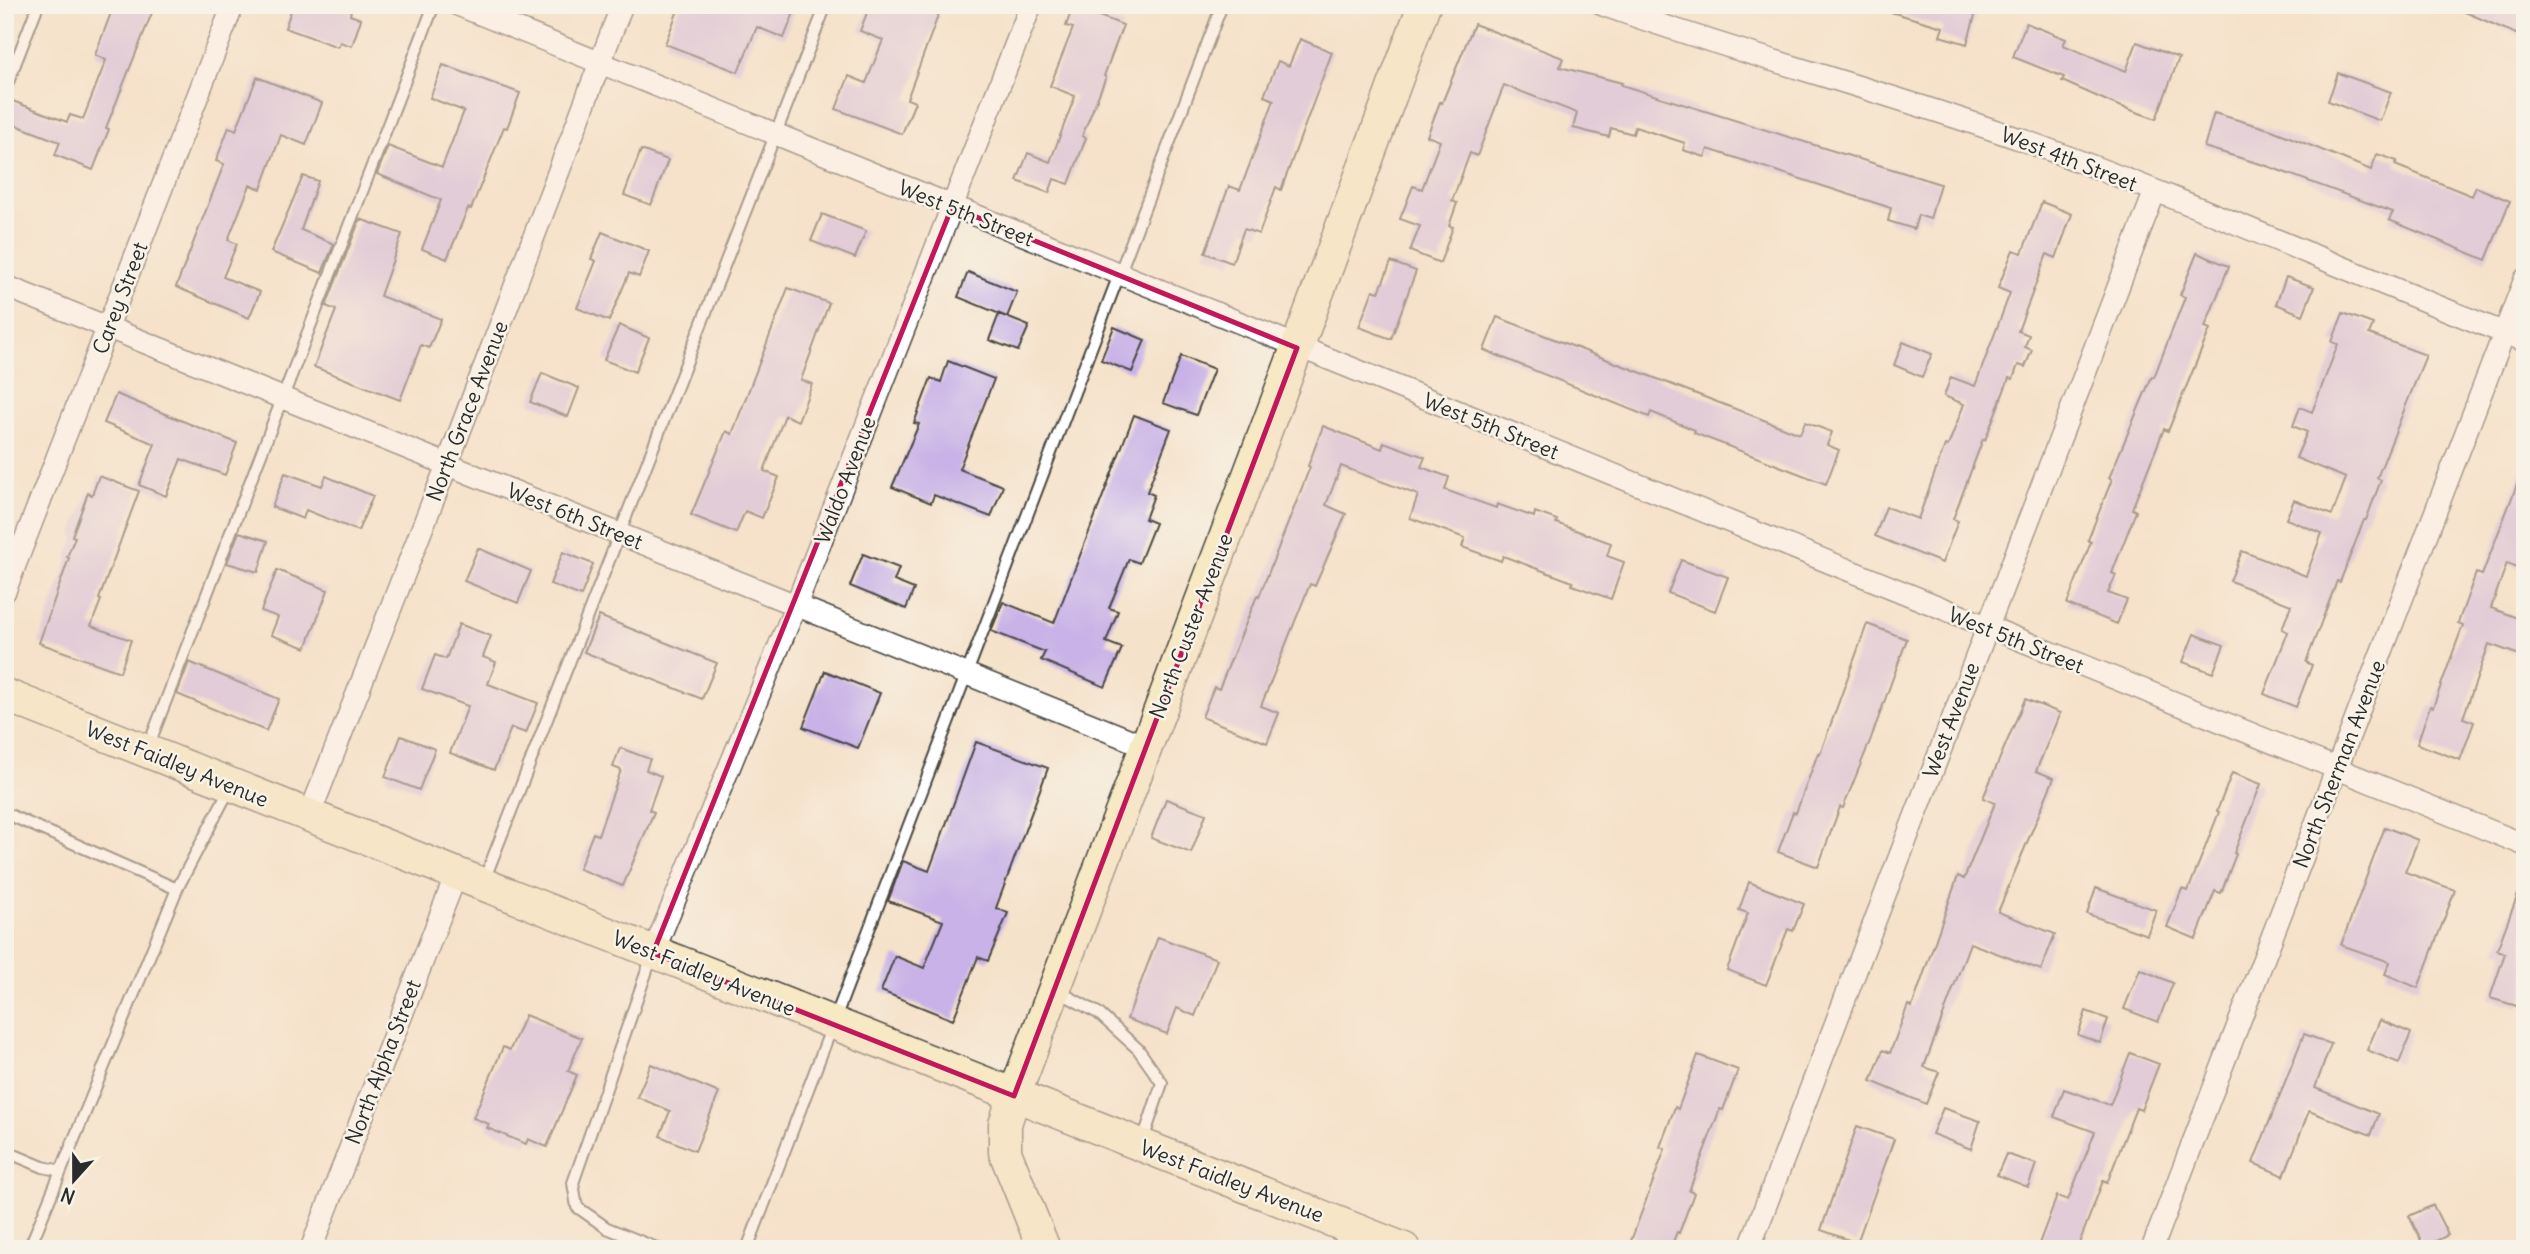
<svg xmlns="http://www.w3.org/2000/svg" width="2530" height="1254" viewBox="0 0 2530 1254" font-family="Delius,sans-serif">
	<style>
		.building { fill: #c9b2e7 }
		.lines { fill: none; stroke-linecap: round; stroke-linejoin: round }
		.lane-casing { stroke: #494643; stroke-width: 14 }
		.street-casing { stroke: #494643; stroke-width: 24 }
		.secondary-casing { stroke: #494643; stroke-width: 35 }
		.lane { stroke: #fff; stroke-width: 10 }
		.street { stroke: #fff; stroke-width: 21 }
		.secondary { stroke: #f6e9c3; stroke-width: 32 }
		.marked { fill: none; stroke: #c2185b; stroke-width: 5; stroke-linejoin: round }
		.labels { text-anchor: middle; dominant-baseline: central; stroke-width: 5; stroke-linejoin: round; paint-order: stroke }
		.street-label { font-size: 21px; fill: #2b2b2b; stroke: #f7f3e8 }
	</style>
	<rect width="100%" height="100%" fill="#f7f3e8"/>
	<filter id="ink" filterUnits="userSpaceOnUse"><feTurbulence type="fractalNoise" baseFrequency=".0143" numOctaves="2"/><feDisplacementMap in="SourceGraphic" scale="14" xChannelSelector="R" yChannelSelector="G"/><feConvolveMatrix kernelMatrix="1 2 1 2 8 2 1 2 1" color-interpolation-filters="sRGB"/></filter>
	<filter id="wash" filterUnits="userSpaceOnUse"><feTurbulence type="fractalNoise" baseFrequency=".00686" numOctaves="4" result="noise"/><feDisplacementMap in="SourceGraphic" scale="28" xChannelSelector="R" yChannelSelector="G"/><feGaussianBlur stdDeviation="1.57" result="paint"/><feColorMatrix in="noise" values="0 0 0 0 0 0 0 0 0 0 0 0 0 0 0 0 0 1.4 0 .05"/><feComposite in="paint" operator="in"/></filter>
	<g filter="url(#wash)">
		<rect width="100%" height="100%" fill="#f5e2ca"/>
		<g id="blocks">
			<path class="building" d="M 114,5 L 155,5 L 106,128 L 109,129 L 93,170 L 55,155 L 60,142 L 5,121 L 5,98 L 67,122 L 70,115 L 83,119 L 106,60 L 95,55 Z
				M 293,5 L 337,5 L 351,10 L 350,15 L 361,19 L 352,46 L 340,42 L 338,47 L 285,28 Z
				M 680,5 L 797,5 L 784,38 L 757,27 L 738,72 L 665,44 Z
				M 870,5 L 942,5 L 907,99 L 915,102 L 902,134 L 836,109 L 849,76 L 866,83 L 883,40 L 860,31 Z
				M 1888,5 L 1978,5 L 1967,44 L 1940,36 L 1943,27 L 1887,11 Z
				M 2449,5 L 2525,5 L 2525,38 Z
				M 1073,6 L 1123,25 L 1104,76 L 1106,77 L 1082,136 L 1086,138 L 1069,184 L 1054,179 L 1049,193 L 1017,181 L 1028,153 L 1050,162 L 1075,96 L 1050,86 L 1073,28 L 1066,26 Z
				M 2026,23 L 2066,39 L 2063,45 L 2126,71 L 2137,42 L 2179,58 L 2156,119 L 2114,104 L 2062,81 L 2064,77 L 2013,57 Z
				M 1474,24 L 1563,58 L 1560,67 L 1622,83 L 1621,85 L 1940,184 L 1930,219 L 1918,215 L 1914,229 L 1888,221 L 1891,208 L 1708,149 L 1705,157 L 1683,150 L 1685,143 L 1635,127 L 1633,134 L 1611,128 L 1609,137 L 1573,128 L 1577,113 L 1504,85 L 1477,156 L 1470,153 L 1452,201 L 1457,203 L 1449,226 L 1453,227 L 1440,263 L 1410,251 L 1420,226 L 1400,219 L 1413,186 L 1422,189 L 1440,141 L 1427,136 L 1440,102 L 1442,103 Z
				M 1300,39 L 1332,52 L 1281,190 L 1276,187 L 1259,234 L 1244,229 L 1232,263 L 1205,253 L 1229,186 L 1240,190 L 1274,100 L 1264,96 L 1278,61 L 1289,66 Z
				M 443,65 L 520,93 L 507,128 L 504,127 L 471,209 L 468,208 L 447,259 L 422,249 L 441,200 L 377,174 L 388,146 L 442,167 L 464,111 L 430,98 Z
				M 2338,73 L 2391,92 L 2380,121 L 2328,101 Z
				M 257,77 L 322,103 L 306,145 L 281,135 L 261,189 L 250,185 L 228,240 L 237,244 L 223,277 L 260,292 L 249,318 L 176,287 L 224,164 L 216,161 L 229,127 L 236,130 Z
				M 2214,113 L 2272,130 L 2371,170 L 2377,154 L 2397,161 L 2395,165 L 2472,196 L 2476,187 L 2510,201 L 2486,260 L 2389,220 L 2393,212 L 2267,166 L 2204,147 Z
				M 641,150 L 668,160 L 651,205 L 624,195 Z
				M 303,176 L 318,181 L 301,230 L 334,244 L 322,273 L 271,252 Z
				M 2042,202 L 2072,214 L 2056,258 L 2047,254 L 2018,331 L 2029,335 L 2025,347 L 2032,350 L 2025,367 L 2018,365 L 2013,379 L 2009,378 L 1985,440 L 1983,439 L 1953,519 L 1958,521 L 1942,563 L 1875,536 L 1886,507 L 1918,519 L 1945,445 L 1948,446 L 1964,404 L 1944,396 L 1951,377 L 1975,386 L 2010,293 L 1998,288 L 2013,250 L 2022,253 Z
				M 822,214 L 866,231 L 855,258 L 811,241 Z
				M 360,219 L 402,234 L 380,296 L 441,319 L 429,348 L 421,345 L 400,400 L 314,367 L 336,310 L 326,306 Z
				M 602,232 L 649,251 L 639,277 L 629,273 L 609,321 L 577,308 L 596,261 L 591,259 Z
				M 2197,253 L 2229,266 L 2205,327 L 2210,329 L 2168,431 L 2164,429 L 2132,509 L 2136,511 L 2112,573 L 2116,575 L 2108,593 L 2127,600 L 2117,624 L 2067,604 L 2091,542 L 2088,540 L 2112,479 L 2109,478 L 2152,376 L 2154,377 L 2185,297 L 2180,295 Z
				M 1391,262 L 1416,271 L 1391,339 L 1359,327 L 1373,290 L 1379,292 Z
				M 968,272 L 1017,292 L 1007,317 L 958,297 Z
				M 2286,277 L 2314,287 L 2303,315 L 2276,304 Z
				M 788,288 L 829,303 L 801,380 L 812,384 L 798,421 L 785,415 L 764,471 L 779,477 L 762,518 L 745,511 L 736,533 L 691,515 L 726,431 L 732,434 Z
				M 2343,313 L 2373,324 L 2369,334 L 2426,355 L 2377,478 L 2381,480 L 2366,520 L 2364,520 L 2340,582 L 2337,581 L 2306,662 L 2312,665 L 2296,707 L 2264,694 L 2288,632 L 2282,629 L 2291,605 L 2230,581 L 2242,551 L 2306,576 L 2322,533 L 2286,519 L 2294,500 L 2332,515 L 2346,478 L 2296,458 L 2307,432 L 2293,426 L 2300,407 L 2312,412 L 2338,344 L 2332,342 Z
				M 999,314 L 1029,326 L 1018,351 L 989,340 Z
				M 1497,317 L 1800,434 L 1805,422 L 1832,432 L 1827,445 L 1839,450 L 1826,484 L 1694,433 L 1695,430 L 1651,412 L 1649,417 L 1484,350 Z
				M 619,325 L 649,338 L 635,372 L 604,360 Z
				M 1114,327 L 1145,340 L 1132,372 L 1101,360 Z
				M 1903,342 L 1932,354 L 1922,377 L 1894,365 Z
				M 1181,356 L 1214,369 L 1196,415 L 1163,403 Z
				M 948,361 L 994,379 L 959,469 L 1003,486 L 991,517 L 934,495 L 931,503 L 892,487 L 919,424 L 914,423 L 931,378 L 941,382 Z
				M 542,373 L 579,388 L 568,417 L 530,402 Z
				M 116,394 L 237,443 L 225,475 L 181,459 L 166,496 L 139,485 L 155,444 L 104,423 Z
				M 1134,415 L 1171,429 L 1147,492 L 1154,495 L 1145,519 L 1155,523 L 1139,563 L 1129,559 L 1109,608 L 1118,611 L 1106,642 L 1122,648 L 1105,687 L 1041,660 L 1045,652 L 991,631 L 1003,602 L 1054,623 Z
				M 1323,426 L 1382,449 L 1384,442 L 1425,457 L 1421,467 L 1449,477 L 1445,490 L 1496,508 L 1497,504 L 1534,517 L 1535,512 L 1557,520 L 1556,523 L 1611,543 L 1607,556 L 1624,562 L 1611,599 L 1572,585 L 1573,582 L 1503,556 L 1501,561 L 1462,547 L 1465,538 L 1410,518 L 1418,495 L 1341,466 L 1326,505 L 1346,514 L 1315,586 L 1310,584 L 1261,706 L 1279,713 L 1267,743 L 1202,717 L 1214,687 L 1219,689 L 1257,596 L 1259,597 L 1310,467 L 1308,466 Z
				M 2523,469 L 2525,570 L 2507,563 L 2491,608 L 2525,621 L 2525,657 L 2489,644 L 2463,718 L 2474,722 L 2460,760 L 2417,744 L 2430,706 L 2433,707 L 2463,625 L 2458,623 L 2476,573 L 2482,575 Z
				M 285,473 L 322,486 L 326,476 L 373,496 L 358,531 L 306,510 L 303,519 L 272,507 Z
				M 99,476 L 139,491 L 99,599 L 101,600 L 91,626 L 131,640 L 120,672 L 39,643 L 69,558 L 67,557 L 75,537 L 72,536 L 88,493 L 92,495 Z
				M 239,532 L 268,541 L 258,572 L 227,563 Z
				M 478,548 L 531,571 L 518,603 L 464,581 Z
				M 563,552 L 593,564 L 581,596 L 550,584 Z
				M 863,554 L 899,568 L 894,581 L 914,589 L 906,609 L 850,586 Z
				M 1681,560 L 1728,577 L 1715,611 L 1668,593 Z
				M 277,570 L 328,590 L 306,648 L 271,635 L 278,617 L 261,611 Z
				M 599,616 L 717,663 L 702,699 L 584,652 Z
				M 459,624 L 491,636 L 483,657 L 496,662 L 488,684 L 538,703 L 526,733 L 511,728 L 494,770 L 450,753 L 468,706 L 422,689 L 435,655 L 446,659 Z
				M 1867,624 L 1907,639 L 1870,741 L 1843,808 L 1840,807 L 1818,867 L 1778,852 L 1793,812 L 1796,813 L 1818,753 L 1820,754 Z
				M 2194,634 L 2224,645 L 2213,673 L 2183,662 Z
				M 189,662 L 279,699 L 266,731 L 177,694 Z
				M 825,671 L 880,693 L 858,748 L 803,727 Z
				M 2025,699 L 2060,713 L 2036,771 L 2054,778 L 1998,912 L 2055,934 L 2041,970 L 1970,943 L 1924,1067 L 1939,1072 L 1926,1104 L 1871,1081 L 1883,1050 L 1890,1053 L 1908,1005 L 1912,1007 L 1958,876 L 1964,879 L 1995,803 L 1983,798 Z
				M 401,736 L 435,749 L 419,790 L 385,777 Z
				M 976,742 L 1048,768 L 996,908 L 1008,913 L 988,961 L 978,957 L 953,1020 L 881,991 L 895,956 L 924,968 L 943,921 L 888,901 L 903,861 L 929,871 Z
				M 620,748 L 650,759 L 646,770 L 661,776 L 649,810 L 654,812 L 623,886 L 579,869 L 593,833 L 598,835 L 621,770 L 613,767 Z
				M 2232,773 L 2261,784 L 2234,853 L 2236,854 L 2221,893 L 2215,891 L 2196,939 L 2167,927 L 2182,889 L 2188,891 L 2219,812 L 2217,811 Z
				M 1166,799 L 1206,814 L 1191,853 L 1151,838 Z
				M 2385,827 L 2418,840 L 2405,872 L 2455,890 L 2418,988 L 2385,974 L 2390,962 L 2341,945 Z
				M 2523,881 L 2525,991 L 2520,1007 L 2490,998 L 2505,953 L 2497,950 Z
				M 1749,882 L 1804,904 L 1793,931 L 1788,929 L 1766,985 L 1727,970 L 1748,913 L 1739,910 Z
				M 2096,888 L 2156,910 L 2147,935 L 2087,914 Z
				M 1158,937 L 1217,959 L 1195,1016 L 1177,1008 L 1167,1034 L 1127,1019 Z
				M 2140,969 L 2173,983 L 2158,1022 L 2124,1009 Z
				M 2086,1011 L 2108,1019 L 2100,1043 L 2078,1035 Z
				M 525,1015 L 582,1038 L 568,1071 L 577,1075 L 547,1147 L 528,1139 L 526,1144 L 487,1128 L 489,1124 L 473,1118 L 503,1047 L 510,1050 Z
				M 2380,1020 L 2411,1033 L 2399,1063 L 2367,1050 Z
				M 2304,1034 L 2331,1044 L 2315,1088 L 2379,1114 L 2371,1135 L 2309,1111 L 2284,1176 L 2253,1163 Z
				M 2130,1053 L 2159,1064 L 2141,1110 L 2136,1108 L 2107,1183 L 2103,1181 L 2077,1249 L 2037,1249 L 2057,1196 L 2068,1200 L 2095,1132 L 2054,1117 L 2064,1089 L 2110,1105 Z
				M 1698,1055 L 1738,1070 L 1723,1110 L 1720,1109 L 1689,1191 L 1694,1193 L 1679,1233 L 1677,1232 L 1670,1249 L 1628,1249 L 1665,1149 L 1660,1147 L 1675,1107 L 1678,1109 Z
				M 651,1064 L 719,1093 L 695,1151 L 660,1136 L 670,1111 L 637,1097 Z
				M 1943,1108 L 1980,1121 L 1971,1149 L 1932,1134 Z
				M 1857,1126 L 1894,1139 L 1857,1243 L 1821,1230 Z
				M 2006,1154 L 2036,1164 L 2028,1187 L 1997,1175 Z
				M 2433,1205 L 2448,1235 L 2424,1247 L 2409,1216 Z"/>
		</g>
	</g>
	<g filter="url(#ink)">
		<use href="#blocks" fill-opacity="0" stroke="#494643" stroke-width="2"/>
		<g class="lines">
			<g class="lane-casing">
				<path id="lane" d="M 5,90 L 38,5
					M 148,747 L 434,5
					M 5,813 L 177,889
					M 483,883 L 826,5
					M 652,956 L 573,1183 L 577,1207 L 607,1228 L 659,1249
					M 1058,991 L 1098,1013 L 1138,1049 L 1162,1083 L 1142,1143
					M 5,1151 L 43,1167 L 61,1171 L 177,889 L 231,786
					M 29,1249 L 61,1171
					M 747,1249 L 1222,5
					M 1338,1249 L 1345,1229"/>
			</g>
			<g class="street-casing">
				<path id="street" d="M 458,5 L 2525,845
					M 1603,5 C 1742,55 1886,91 2025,141 C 2193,202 2358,276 2525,341
					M 5,286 L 1145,746
					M 5,591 L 233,5
					M 309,816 L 447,465 L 622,5
					M 653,953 L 796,605 L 1031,5
					M 311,1249 L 456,875
					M 1749,1249 L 2155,191
					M 2152,1249 L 2525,279"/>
			</g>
			<g class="secondary-casing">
				<path id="secondary" d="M 5,695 L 1404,1249
					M 1044,1249 L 1005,1152 L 1005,1124 L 1014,1096 L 1297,348 L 1424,5"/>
			</g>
			<use href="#lane" class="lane"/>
			<use href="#street" class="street"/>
			<use href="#secondary" class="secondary"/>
		</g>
	</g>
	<path d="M0 0H2530V1254H0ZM 952,207 L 1297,348 L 1014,1096 L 653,953 Z" fill="#f5e2ca" fill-opacity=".55" fill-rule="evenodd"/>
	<path class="marked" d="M 952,207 L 1297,348 L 1014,1096 L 653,953 Z"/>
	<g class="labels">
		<g class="street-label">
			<text transform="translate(2069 159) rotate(21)">West 4th Street</text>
			<text transform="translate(966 213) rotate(22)">West 5th Street</text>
			<text transform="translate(120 298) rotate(-69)">Carey Street</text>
			<text transform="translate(467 411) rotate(-69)">North Grace Avenue</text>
			<text transform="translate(1491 426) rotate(22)">West 5th Street</text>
			<text transform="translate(845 480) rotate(-69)">Waldo Avenue</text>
			<text transform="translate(575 516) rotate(22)">West 6th Street</text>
			<text transform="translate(1191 626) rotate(-69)">North Custer Avenue</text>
			<text transform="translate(2016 640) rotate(22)">West 5th Street</text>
			<text transform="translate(1951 720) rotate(-69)">West Avenue</text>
			<text transform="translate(177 764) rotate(22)">West Faidley Avenue</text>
			<text transform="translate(2339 764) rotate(-69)">North Sherman Avenue</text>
			<text transform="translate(704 973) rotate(22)">West Faidley Avenue</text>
			<text transform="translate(383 1062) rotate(-69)">North Alpha Street</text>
			<text transform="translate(1232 1181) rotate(21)">West Faidley Avenue</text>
		</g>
	</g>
	<rect width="2530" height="1254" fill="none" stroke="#f7f3e8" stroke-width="28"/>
	<g transform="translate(74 1180) rotate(201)" stroke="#f7f3e8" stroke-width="5" paint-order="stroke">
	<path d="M0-5L12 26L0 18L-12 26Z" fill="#2b2b2b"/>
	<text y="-10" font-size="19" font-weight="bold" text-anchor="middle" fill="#2b2b2b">N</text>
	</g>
</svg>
